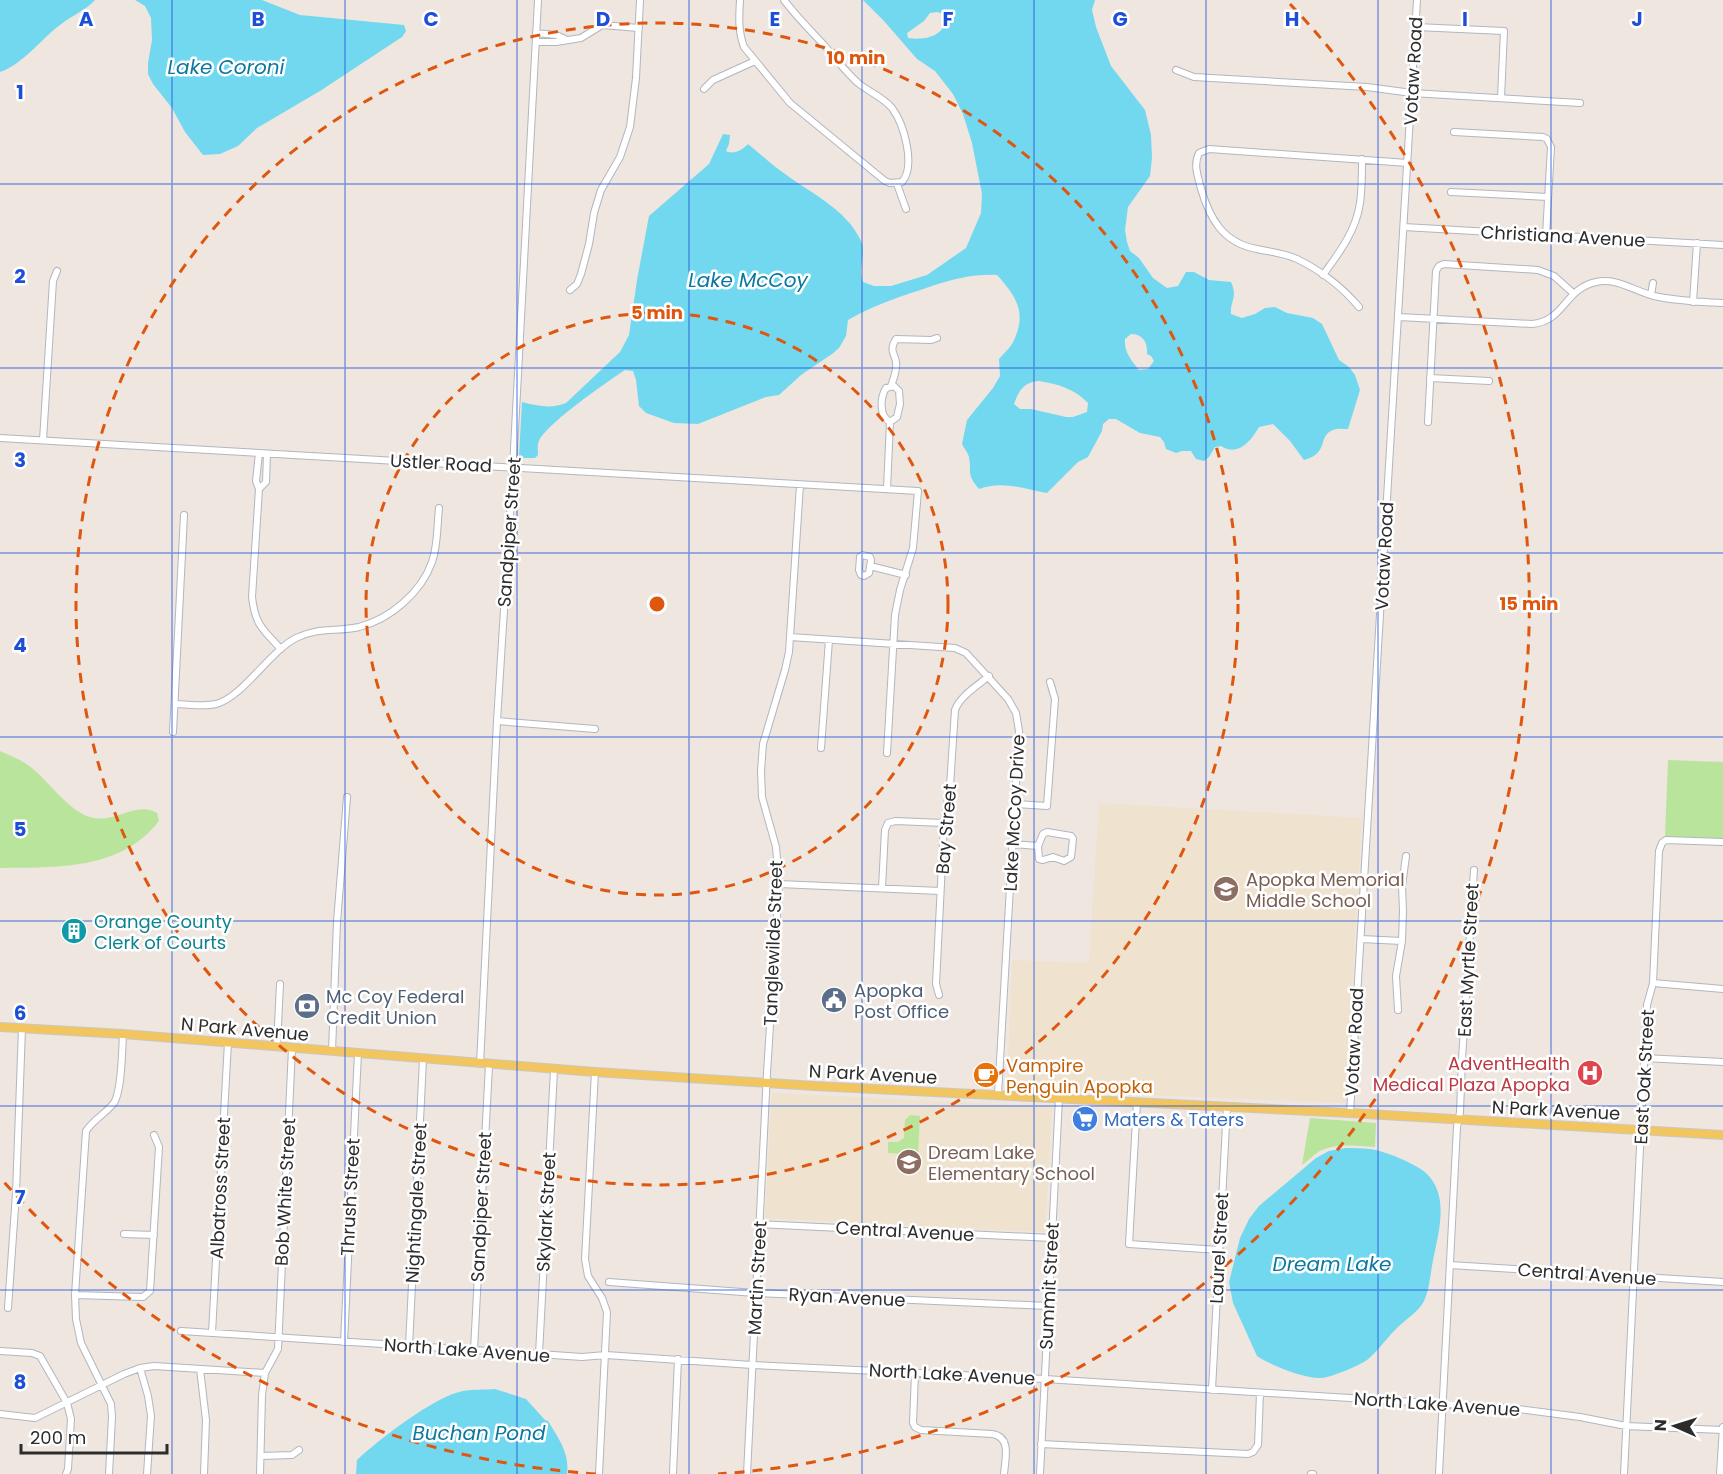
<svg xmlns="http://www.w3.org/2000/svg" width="1723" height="1474" viewBox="0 0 1723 1474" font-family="Poppins,sans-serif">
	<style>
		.education { fill: #efe2ce }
		.green { fill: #b9e49b }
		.water { fill: #71d8f0; fill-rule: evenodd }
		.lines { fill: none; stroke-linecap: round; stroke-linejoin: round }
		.minor-casing { stroke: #b2b6c0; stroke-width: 8 }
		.major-casing { stroke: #c8c8c8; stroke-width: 10 }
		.minor { stroke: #fff; stroke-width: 6 }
		.major { stroke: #f2c55f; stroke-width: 8 }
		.grid { fill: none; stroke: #1d4ed8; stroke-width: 1.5; stroke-opacity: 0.55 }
		.ring { fill: none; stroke: #df570e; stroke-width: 3; stroke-dasharray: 10 8 }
		.labels { text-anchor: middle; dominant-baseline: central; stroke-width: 5; stroke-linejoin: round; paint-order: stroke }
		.street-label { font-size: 18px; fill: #2c2c2c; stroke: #fff }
		.education-label { font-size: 18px; fill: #785e54; stroke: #fff; text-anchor: start }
		.culture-label { font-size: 18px; fill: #0d838f; stroke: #fff; text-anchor: start }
		.service-label { font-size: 18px; fill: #4e5e75; stroke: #fff; text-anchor: start }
		.health-label { font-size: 18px; fill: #be3a42; stroke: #fff; text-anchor: end }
		.food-label { font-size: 18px; fill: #c56008; stroke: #fff; text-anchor: start }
		.shop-label { font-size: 18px; fill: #366cbe; stroke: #fff; text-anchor: start }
		.water-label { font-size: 20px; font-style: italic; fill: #0c78a0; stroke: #fff }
		.grid-label { font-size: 20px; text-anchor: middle; font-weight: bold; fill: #1d4ed8; stroke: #fff; stroke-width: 5; stroke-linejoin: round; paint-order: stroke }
		.centre { fill: #df570e; stroke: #fff; stroke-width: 3 }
		.ring-label { font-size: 18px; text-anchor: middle; font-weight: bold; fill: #df570e; stroke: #fff; stroke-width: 5; stroke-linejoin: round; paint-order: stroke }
	</style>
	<rect width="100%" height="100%" fill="#eee6df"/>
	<path class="education" d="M 1099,803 L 1362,818 L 1345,1103 L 1007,1089 L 1012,960 L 1089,963 Z
		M 772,1093 L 1052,1107 L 1045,1232 L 765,1218 Z"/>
	<path class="green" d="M 0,751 C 11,756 24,761 33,769 C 50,783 69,811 90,817 C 114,825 135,800 157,813 L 159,821 C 120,871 57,867 0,868 Z
		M 1668,760 L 1723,762 L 1723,839 L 1665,837 Z
		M 910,1115 L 920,1116 L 918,1155 L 888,1153 L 888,1142 L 898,1142 L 904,1138 L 905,1120 Z
		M 1310,1118 L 1376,1123 L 1375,1147 C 1358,1146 1338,1143 1322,1150 C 1315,1153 1308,1161 1302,1165 Z"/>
	<path class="water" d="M 0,0 L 95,0 C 85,11 71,16 60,25 C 41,39 22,65 0,72 Z
		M 135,0 L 262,0 L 300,15 L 404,25 L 406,31 L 402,37 L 320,91 L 257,128 L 238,146 L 220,154 L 203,155 L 185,132 L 172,108 L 153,84 L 148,74 L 148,63 L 152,40 L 151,18 L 145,6 Z
		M 863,0 L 1095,0 L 1092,10 L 1096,27 L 1111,66 L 1145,110 L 1151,135 L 1152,158 L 1150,176 L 1128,207 L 1125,230 L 1127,242 L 1130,251 L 1139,258 L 1153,278 L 1167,288 L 1178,286 L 1186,272 L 1194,272 L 1209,280 L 1231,282 C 1238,298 1230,301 1231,314 L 1242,318 L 1255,314 L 1265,308 L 1275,307 L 1287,313 L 1313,318 L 1322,324 L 1339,360 L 1349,367 L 1355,375 L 1360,390 L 1348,429 C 1344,429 1337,428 1333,430 C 1317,436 1330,453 1304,460 L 1290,441 L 1273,424 L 1259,427 C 1251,441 1238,457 1221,446 L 1215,447 L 1209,457 L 1204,461 L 1196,459 L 1191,451 L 1182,451 L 1176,453 L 1166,449 L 1164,442 L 1160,437 L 1140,433 L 1116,419 L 1109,419 L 1103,424 L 1102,431 L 1088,457 L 1078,462 L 1047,493 C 1024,489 1002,480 979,489 C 966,473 972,474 969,457 C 968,453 964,448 962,444 L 967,420 L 993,388 L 1000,376 L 999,359 C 1003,354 1009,349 1012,344 C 1028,314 1017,297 997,275 C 973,274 954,279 932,286 C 900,297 878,303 848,320 L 846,336 L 839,348 L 832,354 L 801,375 L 779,395 L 766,397 L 698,424 L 674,423 L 646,413 L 639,406 L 636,380 L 633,371 L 625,370 C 607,382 546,424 539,441 C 537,445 538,450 538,455 L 535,458 L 521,458 L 519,456 L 522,402 C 537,406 552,409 566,403 L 620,352 L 629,335 L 637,280 L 649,216 L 709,164 L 723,134 L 730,135 L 729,144 L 726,151 C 734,155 742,150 748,144 C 759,153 770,163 781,171 C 807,191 847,209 861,241 C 867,254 857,269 863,282 L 874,286 L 891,286 L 927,275 L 966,248 L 981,213 L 982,194 L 972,143 L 963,114 L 953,94 L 935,71 L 917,59 L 884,21 ZM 937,12 L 944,14 C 949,36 925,41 908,38 L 907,33 L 924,21 L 930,13 ZM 1131,334 C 1143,334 1148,343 1147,354 L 1151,356 L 1154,361 L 1148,369 L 1139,370 C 1131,360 1124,352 1125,339 ZM 1039,381 C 1058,384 1075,389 1088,403 L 1087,412 L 1073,417 L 1066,417 L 1031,409 L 1020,409 L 1014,404 C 1019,390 1024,382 1039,381 Z
		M 1346,1148 C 1353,1148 1361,1148 1369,1149 C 1383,1150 1417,1164 1427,1174 C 1451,1198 1437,1237 1432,1266 C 1430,1277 1429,1291 1424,1301 C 1418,1313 1404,1320 1395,1330 C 1385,1340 1378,1351 1367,1360 C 1360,1365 1330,1378 1321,1378 C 1305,1379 1270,1365 1257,1356 L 1233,1303 L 1229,1282 L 1240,1238 L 1249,1219 L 1259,1206 L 1316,1158 L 1329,1151 Z
		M 495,1389 L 526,1399 L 545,1420 L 548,1421 C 558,1437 570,1454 567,1474 L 356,1474 L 357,1460 C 378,1440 435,1396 463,1391 C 473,1389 485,1390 495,1389 Z"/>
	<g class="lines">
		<g class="minor-casing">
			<path id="minor" d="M 740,0 C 739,17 738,31 744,47 L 790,103 L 885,181 L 890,183 L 902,182 C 916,166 904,124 892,108 C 883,97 869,92 858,83 C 846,72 835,58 824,45 C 810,30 796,16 784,0
				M 1416,27 L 1504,31 L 1501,98
				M 536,33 L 556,35 L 565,39
				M 536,42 L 556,42 L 581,38 L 602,25 L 639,28
				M 1176,70 L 1194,77 L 1367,87 L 1412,93 L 1580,103
				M 704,89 L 713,80 L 755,61
				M 1454,132 L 1543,137 L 1547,139 L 1551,147 L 1546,235
				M 897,184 L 906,209
				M 1451,192 L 1548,197
				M 1404,227 L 1723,245
				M 1323,275 C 1339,253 1356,231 1360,203 C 1362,189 1362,174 1362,159
				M 570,290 L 577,284 L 581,274 L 589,244 L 594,213 L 601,190 L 620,157 L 630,127 L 636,78 L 640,0
				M 1651,295 L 1653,283
				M 1693,302 L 1697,243
				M 1359,307 C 1343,288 1320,270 1297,259 C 1284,253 1271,252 1257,249 C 1223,243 1210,219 1201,189 C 1198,176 1193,165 1199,153 L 1209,149 L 1408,163
				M 1399,317 L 1532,324 C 1565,321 1564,289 1596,282 C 1616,277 1634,291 1654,296 C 1677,301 1699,302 1723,303
				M 1430,378 L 1489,381
				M 891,386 C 893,380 896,373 896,367 C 898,354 887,354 896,339 L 931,340 L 937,338
				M 1428,422 L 1436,271 L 1439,266 L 1444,264 L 1538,270 L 1554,276 L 1573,293
				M 0,438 L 918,491 L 913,548 L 900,590 L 895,615 L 887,753
				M 43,440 L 53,281 L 57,271
				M 259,453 L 256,481 L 259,489 L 252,597 C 255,624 262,629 281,649
				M 259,489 L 266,482 L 267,454
				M 887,489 L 890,422 C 879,416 880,398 886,388 L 894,386 L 899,391 L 900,404 L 897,417 L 890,422
				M 863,555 L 870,557 L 871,560 L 869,573 L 864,576 L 861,575 L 859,570 L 860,557 Z
				M 870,566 L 906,575
				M 790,637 L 955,648 L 966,653 L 1008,699 L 1016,713 L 1019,731 L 998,1095
				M 175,704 C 188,704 203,707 216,704 C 242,698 270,651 296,638 C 318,627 337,632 359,627 C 390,619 421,593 432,562 C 438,545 437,526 439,508
				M 497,721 L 595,729
				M 173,732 L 184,515
				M 821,748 L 829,640
				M 1015,804 L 1047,806 L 1055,699 L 1050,682
				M 1047,832 L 1071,836 L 1073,839 L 1071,857 L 1064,861 L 1053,857 L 1043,860 L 1039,859 L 1038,846 L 1043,834 Z
				M 1012,844 L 1038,846
				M 779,884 L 940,891
				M 882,888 L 885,830 L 888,823 L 895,821 L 944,823
				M 1361,939 L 1402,941
				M 1653,983 L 1723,989
				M 939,995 L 936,984 L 944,823 L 950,786 L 955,710 C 960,696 977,686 989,676
				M 1398,1010 L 1396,976 L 1402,941 L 1403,911 L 1402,886 L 1406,856
				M 277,1046 L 280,984
				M 332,1051 L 337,922 L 347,797
				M 1644,1058 L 1723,1062
				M 480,1064 L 497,721 L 513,467 L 538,0
				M 595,1072 L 585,1259 L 588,1276 L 602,1298 L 607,1312 L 599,1474
				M 1137,1102 L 1129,1244 L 1219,1250
				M 1350,1113 L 1417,0
				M 759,1224 L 1051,1238
				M 124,1234 L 154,1235
				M 1450,1265 L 1723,1282
				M 609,1282 L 755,1293 L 1048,1306
				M 75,1295 L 143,1297 L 150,1291 L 159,1147 L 154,1135
				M 8,1308 L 16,1193 L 22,1028
				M 181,1331 L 539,1354 L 582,1357 L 606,1355 L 752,1365 L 1045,1379 L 1510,1408 L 1580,1417 L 1626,1426 L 1723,1430
				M 212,1333 L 228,1042
				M 344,1342 L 358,1053
				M 409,1346 L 423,1059
				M 474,1350 L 489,1065
				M 0,1351 L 32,1353 L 40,1356 L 67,1403 L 71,1419 L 68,1469 L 66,1474
				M 539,1354 L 554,1070
				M 140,1368 L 148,1396 L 151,1416 L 147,1474
				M 200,1369 L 206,1420 L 204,1474
				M 915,1373 L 913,1423 L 915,1427 L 921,1430 L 992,1434 C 1012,1437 1005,1459 1004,1474
				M 1212,1390 L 1227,1106
				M 0,1414 L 35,1418 L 124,1374 L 140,1368 L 154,1366 L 265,1373
				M 1041,1444 L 1248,1454 L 1253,1452 L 1258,1445 L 1260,1393
				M 261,1456 L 292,1455 L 299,1450
				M 109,1474 L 112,1417 L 111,1404 L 81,1343 L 76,1319 L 75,1295 L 86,1131 C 93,1120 105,1114 113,1104 C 122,1094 122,1049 123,1034
				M 260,1474 L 262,1395 L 265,1373 L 278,1349 L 292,1048
				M 673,1474 L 678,1359
				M 747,1474 L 767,1073 L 779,884 L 776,847 L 762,797 L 761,771 L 763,744 L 785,670 L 789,652 L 800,485
				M 1040,1474 L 1059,1098
				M 1311,1474 L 1313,1474
				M 1439,1474 L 1457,1127 L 1460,1112 L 1462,1059 L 1474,870
				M 1624,1474 L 1647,1005 L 1653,983 L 1659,851 L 1662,843 L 1666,840 L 1723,842
				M 1720,1474 L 1723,1427"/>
		</g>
		<g class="major-casing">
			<path id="major" d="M 0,1027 L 123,1034 L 595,1072 L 815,1086 L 1350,1113 L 1723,1135"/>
		</g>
		<use href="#minor" class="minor"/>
		<use href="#major" class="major"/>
	</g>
	<path class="grid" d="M 172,0 L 172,1474M 345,0 L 345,1474M 517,0 L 517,1474M 689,0 L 689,1474M 862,0 L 862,1474M 1034,0 L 1034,1474M 1206,0 L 1206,1474M 1378,0 L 1378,1474M 1551,0 L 1551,1474M 0,184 L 1723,184M 0,368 L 1723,368M 0,553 L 1723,553M 0,737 L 1723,737M 0,921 L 1723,921M 0,1106 L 1723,1106M 0,1290 L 1723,1290"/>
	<g class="ring">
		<circle cx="657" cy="604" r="291"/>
		<circle cx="657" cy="604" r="581"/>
		<path d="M596 1474A872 872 0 0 1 4 1182M1290 4A872 872 0 0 1 718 1474"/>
	</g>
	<defs>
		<g id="school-disc" transform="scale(1.35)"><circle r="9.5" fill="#8d6e63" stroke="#fff"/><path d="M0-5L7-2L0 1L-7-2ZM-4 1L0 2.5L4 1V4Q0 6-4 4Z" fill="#fff"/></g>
		<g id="building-disc" transform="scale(1.35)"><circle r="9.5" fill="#0f9aa8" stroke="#fff"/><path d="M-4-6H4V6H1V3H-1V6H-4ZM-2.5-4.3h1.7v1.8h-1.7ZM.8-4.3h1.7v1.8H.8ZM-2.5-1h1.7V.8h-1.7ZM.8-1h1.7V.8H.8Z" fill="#fff"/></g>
		<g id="civic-disc" transform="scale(1.35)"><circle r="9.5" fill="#5c6f8a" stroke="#fff"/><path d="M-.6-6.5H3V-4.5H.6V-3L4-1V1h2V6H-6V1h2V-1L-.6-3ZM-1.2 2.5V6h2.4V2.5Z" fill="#fff"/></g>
		<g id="bank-disc" transform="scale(1.35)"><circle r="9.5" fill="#5c6f8a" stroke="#fff"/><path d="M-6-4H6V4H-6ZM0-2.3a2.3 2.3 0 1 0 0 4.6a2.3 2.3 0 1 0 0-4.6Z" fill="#fff"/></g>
		<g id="hospital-disc" transform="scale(1.35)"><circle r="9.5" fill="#e0444e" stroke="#fff"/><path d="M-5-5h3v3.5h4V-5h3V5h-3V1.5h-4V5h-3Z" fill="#fff"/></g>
		<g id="cafe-disc" transform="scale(1.35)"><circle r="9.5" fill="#e8710a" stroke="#fff"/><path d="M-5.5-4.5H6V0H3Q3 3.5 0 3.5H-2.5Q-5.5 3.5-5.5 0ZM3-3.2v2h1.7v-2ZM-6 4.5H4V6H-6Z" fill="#fff"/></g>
		<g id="supermarket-disc" transform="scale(1.35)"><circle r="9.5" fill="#3f7fe0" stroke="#fff"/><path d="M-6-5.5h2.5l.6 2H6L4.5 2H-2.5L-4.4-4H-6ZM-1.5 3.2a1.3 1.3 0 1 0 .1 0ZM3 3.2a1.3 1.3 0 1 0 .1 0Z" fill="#fff"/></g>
	</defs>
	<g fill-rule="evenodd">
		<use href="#school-disc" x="1226" y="889"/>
		<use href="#building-disc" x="74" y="931"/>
		<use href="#civic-disc" x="834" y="1000"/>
		<use href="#bank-disc" x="307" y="1006"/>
		<use href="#hospital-disc" x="1590" y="1073"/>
		<use href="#cafe-disc" x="986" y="1075"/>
		<use href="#supermarket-disc" x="1085" y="1119"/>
		<use href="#school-disc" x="909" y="1162"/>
	</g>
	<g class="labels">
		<g class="street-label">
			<text transform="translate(1413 71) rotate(-87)">Votaw Road</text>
			<text transform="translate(1563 236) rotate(3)">Christiana Avenue</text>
			<text transform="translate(441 463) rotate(3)">Ustler Road</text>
			<text transform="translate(509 532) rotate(-86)">Sandpiper Street</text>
			<text transform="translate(1384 556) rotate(-87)">Votaw Road</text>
			<text transform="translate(1014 813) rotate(-87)">Lake McCoy Drive</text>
			<text transform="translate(946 829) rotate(-85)">Bay Street</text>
			<text transform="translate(773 943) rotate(-88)">Tanglewilde Street</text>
			<text transform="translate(1468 960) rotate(-87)">East Myrtle Street</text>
			<text transform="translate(245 1029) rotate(5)">N Park Avenue</text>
			<text transform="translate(1354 1042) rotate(-87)">Votaw Road</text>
			<text transform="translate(873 1074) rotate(3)">N Park Avenue</text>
			<text transform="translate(1644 1077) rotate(-87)">East Oak Street</text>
			<text transform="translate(1556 1110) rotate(3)">N Park Avenue</text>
			<text transform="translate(220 1188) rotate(-87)">Albatross Street</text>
			<text transform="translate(285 1192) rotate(-87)">Bob White Street</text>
			<text transform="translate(350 1197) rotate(-87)">Thrush Street</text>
			<text transform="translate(416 1203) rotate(-87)">Nightingale Street</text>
			<text transform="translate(481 1207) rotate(-87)">Sandpiper Street</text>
			<text transform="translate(546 1212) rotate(-87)">Skylark Street</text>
			<text transform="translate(905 1231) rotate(3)">Central Avenue</text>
			<text transform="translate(1219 1248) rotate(-87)">Laurel Street</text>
			<text transform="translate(1587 1274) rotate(4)">Central Avenue</text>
			<text transform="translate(757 1278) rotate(-87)">Martin Street</text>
			<text transform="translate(1049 1286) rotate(-87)">Summit Street</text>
			<text transform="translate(847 1297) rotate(3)">Ryan Avenue</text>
			<text transform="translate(467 1350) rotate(4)">North Lake Avenue</text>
			<text transform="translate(952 1374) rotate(3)">North Lake Avenue</text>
			<text transform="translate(1437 1404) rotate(4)">North Lake Avenue</text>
		</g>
		<g class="education-label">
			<text x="1246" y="879">Apopka Memorial<tspan x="1246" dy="21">Middle School</tspan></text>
			<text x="928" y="1152">Dream Lake<tspan x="928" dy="21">Elementary School</tspan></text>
		</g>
		<g class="culture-label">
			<text x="94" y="921">Orange County<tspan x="94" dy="21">Clerk of Courts</tspan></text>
		</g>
		<g class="service-label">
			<text x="854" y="990">Apopka<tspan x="854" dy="21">Post Office</tspan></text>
			<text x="326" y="996">Mc Coy Federal<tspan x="326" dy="21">Credit Union</tspan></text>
		</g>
		<g class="health-label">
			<text x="1570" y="1063">AdventHealth<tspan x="1570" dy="21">Medical Plaza Apopka</tspan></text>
		</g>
		<g class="food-label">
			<text x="1006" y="1065">Vampire<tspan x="1006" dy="21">Penguin Apopka</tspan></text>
		</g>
		<g class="shop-label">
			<text x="1104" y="1119">Maters &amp; Taters</text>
		</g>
		<g class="water-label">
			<text x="226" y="67">Lake Coroni</text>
			<text x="748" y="280">Lake McCoy</text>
			<text x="1332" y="1264">Dream Lake</text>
			<text x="479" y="1433">Buchan Pond</text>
		</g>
	</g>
	<g class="grid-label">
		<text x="86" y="26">A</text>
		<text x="258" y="26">B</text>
		<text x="431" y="26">C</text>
		<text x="603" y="26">D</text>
		<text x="775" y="26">E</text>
		<text x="948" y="26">F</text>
		<text x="1120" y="26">G</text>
		<text x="1292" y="26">H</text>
		<text x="1465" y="26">I</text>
		<text x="1637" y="26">J</text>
		<text x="20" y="99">1</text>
		<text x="20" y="283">2</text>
		<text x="20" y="467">3</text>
		<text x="20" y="652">4</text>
		<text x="20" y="836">5</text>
		<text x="20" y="1020">6</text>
		<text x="20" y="1204">7</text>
		<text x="20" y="1389">8</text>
	</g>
	<circle cx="657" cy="604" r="9" class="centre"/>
	<g class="ring-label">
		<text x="856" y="64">10 min</text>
		<text x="657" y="319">5 min</text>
		<text x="1529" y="610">15 min</text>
	</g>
	<g transform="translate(1675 1426) rotate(273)" stroke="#ffffff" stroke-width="4.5" paint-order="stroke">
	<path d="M0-4.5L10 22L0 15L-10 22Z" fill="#2c2c2c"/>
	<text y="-9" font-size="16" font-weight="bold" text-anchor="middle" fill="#2c2c2c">N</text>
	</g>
	<path d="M21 1444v9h146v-9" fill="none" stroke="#2c2c2c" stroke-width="3"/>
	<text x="30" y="1444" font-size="18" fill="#2c2c2c" stroke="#ffffff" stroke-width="4.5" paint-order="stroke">200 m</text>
</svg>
